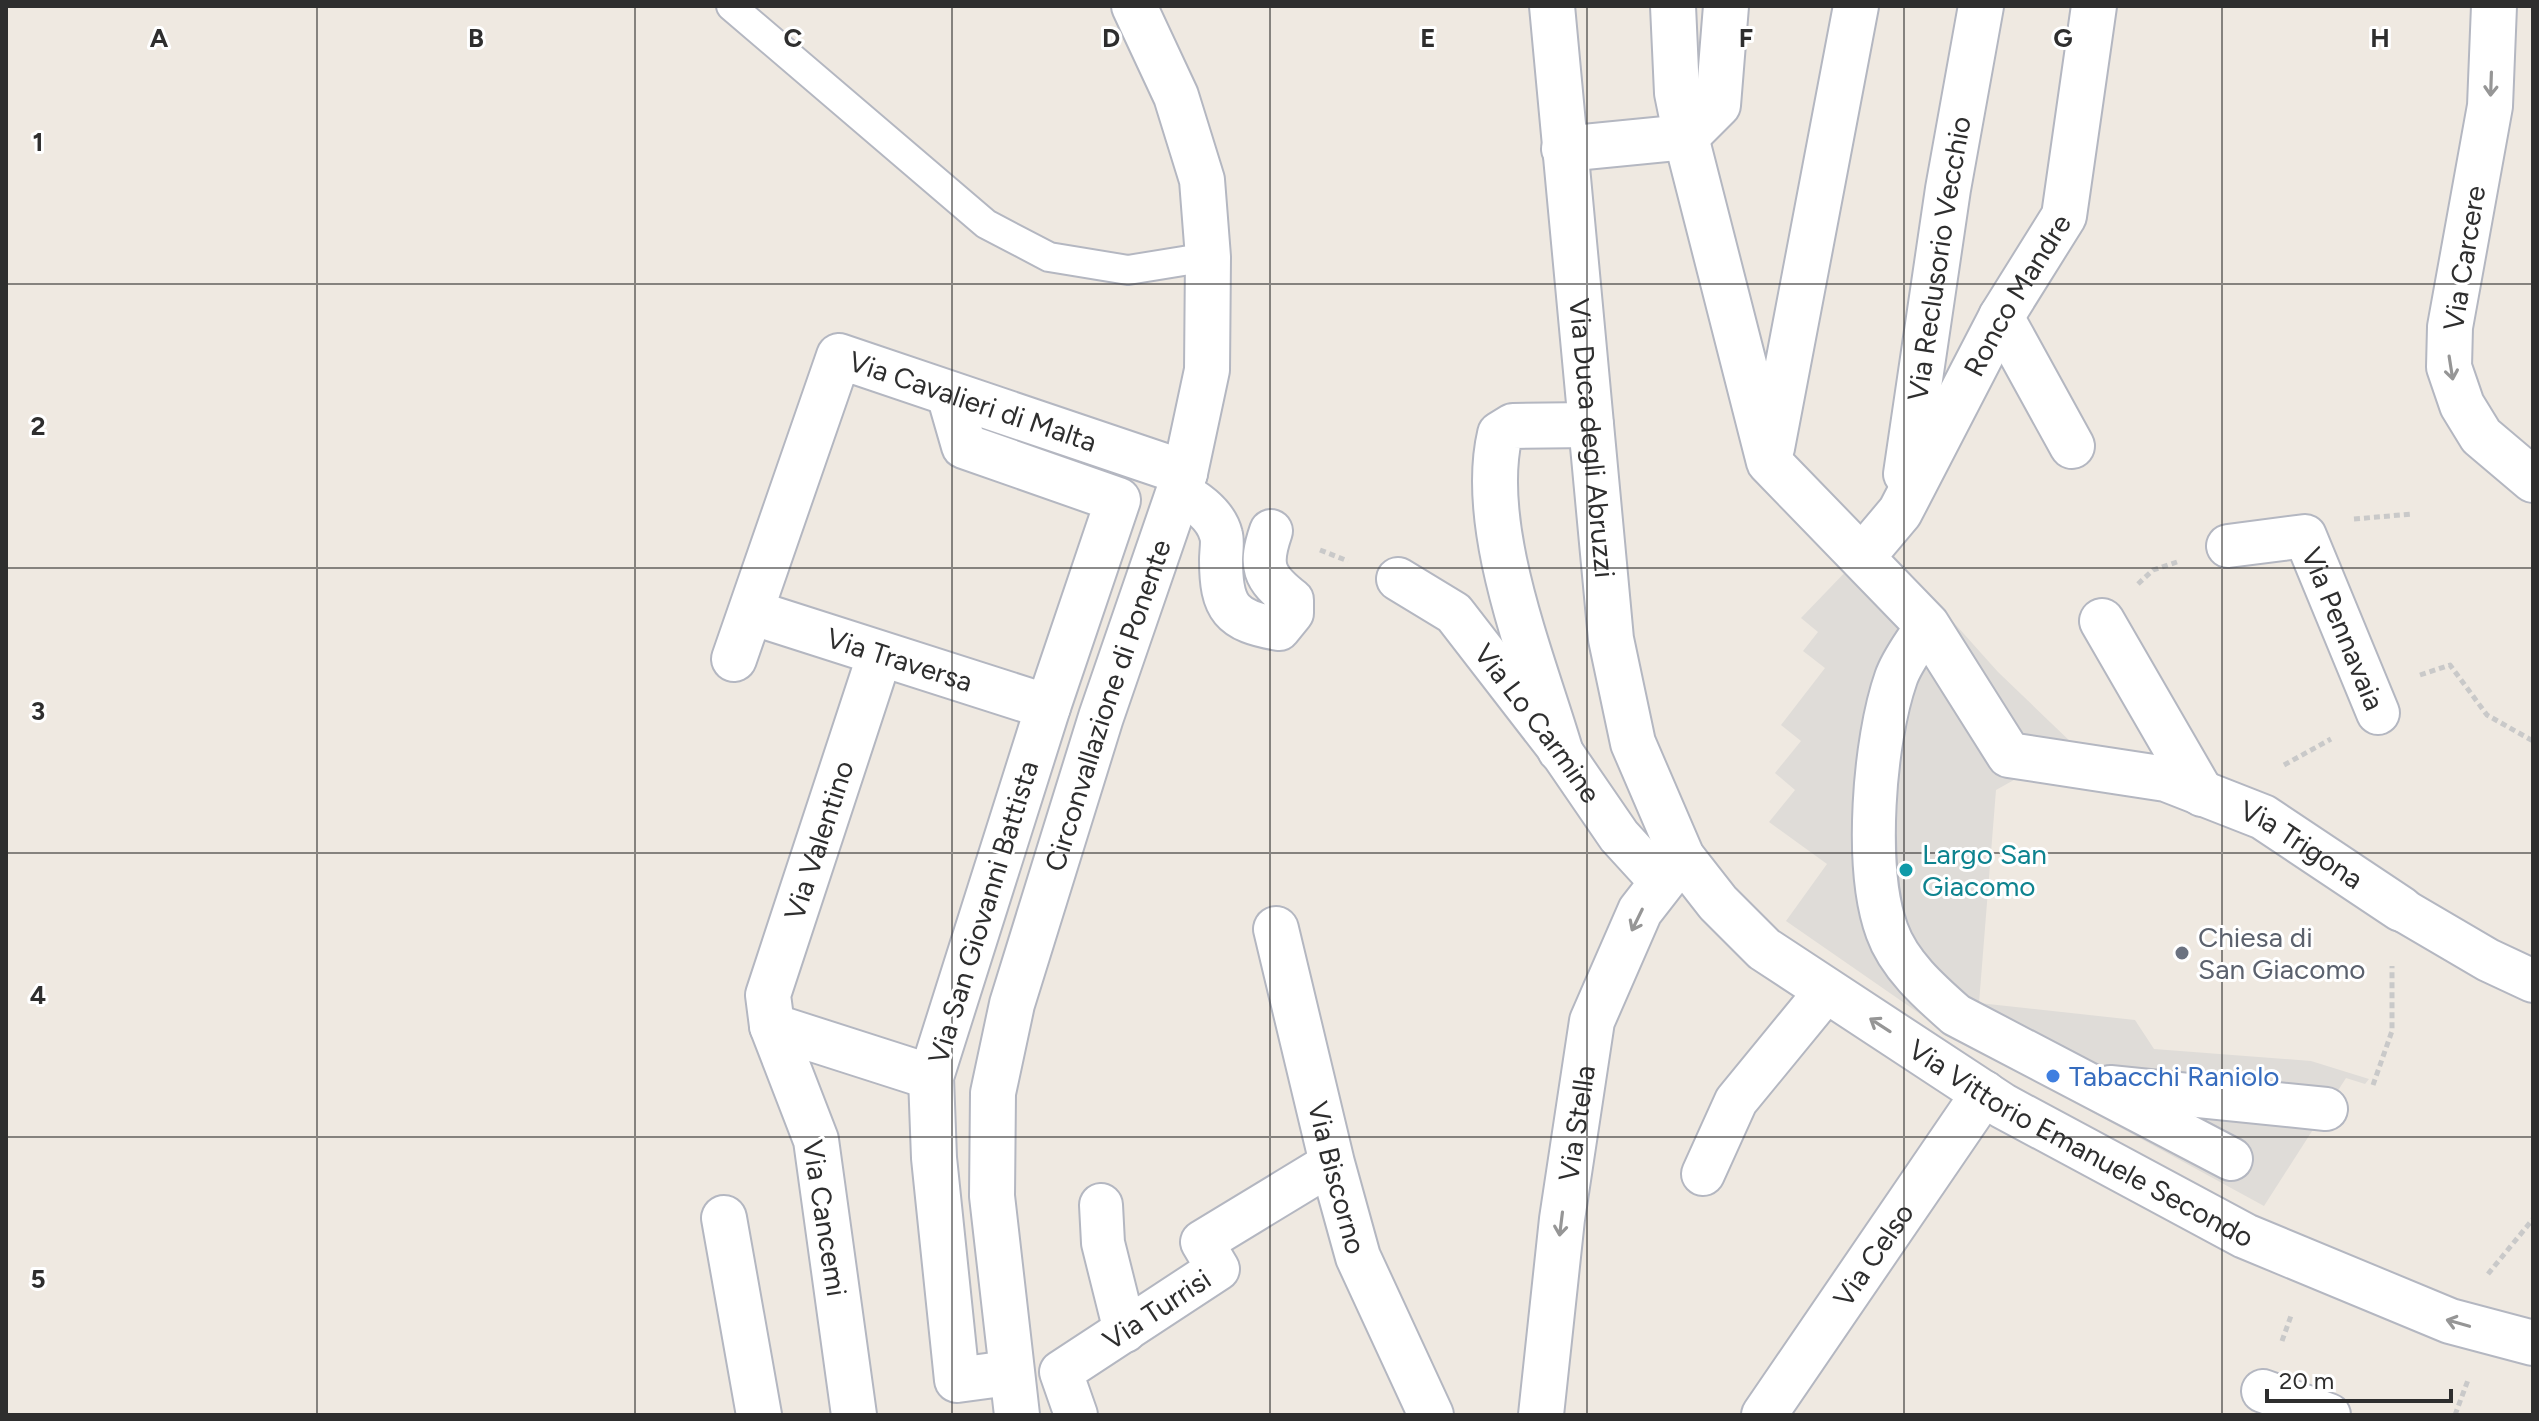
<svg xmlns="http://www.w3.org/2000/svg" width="2539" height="1421" viewBox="0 0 2539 1421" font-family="Figtree,sans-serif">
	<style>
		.plaza { fill: #dfdcd8 }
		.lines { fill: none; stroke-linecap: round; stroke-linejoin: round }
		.service-casing { stroke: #b4b7c1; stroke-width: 32 }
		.pedestrian-casing { stroke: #b4b7c1; stroke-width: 46 }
		.minor-casing { stroke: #b4b7c1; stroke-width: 48 }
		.tertiary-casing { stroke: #b4b7c1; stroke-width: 48 }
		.secondary-casing { stroke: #b4b7c1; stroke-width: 48 }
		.path { stroke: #c9c9c9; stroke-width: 5; stroke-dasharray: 6 4; stroke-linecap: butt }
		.service { stroke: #fff; stroke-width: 28 }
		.pedestrian { stroke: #fff; stroke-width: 42 }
		.minor { stroke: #fff; stroke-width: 44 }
		.tertiary { stroke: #fff; stroke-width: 44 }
		.secondary { stroke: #fff; stroke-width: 44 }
		.oneway { stroke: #969696 }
		.grid { fill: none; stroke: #2e2e2e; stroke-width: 2; stroke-opacity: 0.55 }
		.culture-dot { fill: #0f9aa8; stroke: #fff; stroke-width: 3 }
		.worship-dot { fill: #6b7280; stroke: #fff; stroke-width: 3 }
		.shop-dot { fill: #3f7fe0; stroke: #fff; stroke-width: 3 }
		.labels { text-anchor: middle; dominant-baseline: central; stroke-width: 6; stroke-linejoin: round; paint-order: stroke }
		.street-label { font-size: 28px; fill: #2e2e2e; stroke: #fff }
		.culture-label { font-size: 28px; fill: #0d838f; stroke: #fff; text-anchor: start }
		.worship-label { font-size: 28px; fill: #5b616d; stroke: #fff; text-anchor: start }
		.shop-label { font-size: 28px; fill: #366cbe; stroke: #fff; text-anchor: start }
		.grid-label { font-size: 26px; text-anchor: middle; font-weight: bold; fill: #2e2e2e; stroke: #fff; stroke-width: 6; stroke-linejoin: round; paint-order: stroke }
	</style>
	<rect width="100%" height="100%" fill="#efe9e1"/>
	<path class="plaza" d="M 1878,538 L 1998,672 L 2075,746 L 1996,790 L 1979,1003 L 2135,1020 L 2154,1049 L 2311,1061 L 2369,1079 L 2365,1084 L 2346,1078 L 2264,1206 L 1949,1034 L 1786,921 L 1827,864 L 1769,822 L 1795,790 L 1775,773 L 1801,741 L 1781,725 L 1825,668 L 1803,651 L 1818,632 L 1801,618 Z"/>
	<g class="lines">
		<g class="service-casing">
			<path id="service" d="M 731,6 L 986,224 L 1049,257 L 1128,270 L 1208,257"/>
		</g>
		<g class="pedestrian-casing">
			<g id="pedestrian">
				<path d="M 1179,492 C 1196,501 1216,515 1221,535 C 1223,542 1221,552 1221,560 C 1221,608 1231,621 1279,629 L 1292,613 L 1292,600 C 1263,577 1259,566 1271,531"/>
				<path id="s1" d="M 2228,546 L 2305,536 L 2378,713"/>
				<path id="s2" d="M 1398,579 L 1454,613 L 1560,750 L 1619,836 L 1662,883"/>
				<path d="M 1927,625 C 1917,642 1902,660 1896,678 C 1874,741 1864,868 1887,931 C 1899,965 1930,992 1956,1015 L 2231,1159"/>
				<path d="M 2401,909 L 2488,960 L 2533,981"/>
				<path d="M 2110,1087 L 2326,1109"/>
				<path d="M 1703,1174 L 1736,1101 L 1827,990"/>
				<path d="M 1101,1205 L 1103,1243 L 1125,1331"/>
				<path d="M 2263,1391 L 2329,1415"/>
				<path id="s3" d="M 1076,1415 L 1061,1372 L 1218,1269 L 1202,1242 L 1332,1163"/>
			</g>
		</g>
		<g class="minor-casing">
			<g id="minor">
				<path id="s4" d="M 1673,6 L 1677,93 L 1686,137 L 1769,462 L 1927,625 L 2009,755 L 2166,779 L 2263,817 L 2401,909"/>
				<path d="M 2494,6 L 2490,106 L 2450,327 L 2449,367 L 2462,405 L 2481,436 L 2533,480"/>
				<path d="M 1564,149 L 1686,137 L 1718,105 L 1726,6"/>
				<path d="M 2001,317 L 2072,446"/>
				<path d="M 949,394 L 964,446 L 1118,500 L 1048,707 L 931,1077 L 934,1158 L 957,1380 L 1009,1373"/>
				<path d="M 1772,448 L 1856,6"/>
				<path id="s5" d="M 1906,474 L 1948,189 L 1981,6"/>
				<path id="s6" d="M 1863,556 L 1900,512 L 2001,317 L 2064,216 L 2094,6"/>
				<path id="s7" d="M 751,612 L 1048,707"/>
				<path d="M 2102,621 L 2202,794"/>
				<path id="s8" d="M 734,659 L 839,356 L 1185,473"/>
				<path d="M 1560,750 C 1533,659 1478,527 1500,434 L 1513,426 L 1591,425"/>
				<path id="s9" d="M 1276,929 L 1332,1163 L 1358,1257 L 1431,1415"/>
				<path d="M 772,1026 L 931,1077"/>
				<path d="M 724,1218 L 759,1415"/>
				<path id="s10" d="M 854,1415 L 816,1140 L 772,1026 L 768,995 L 880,654"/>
				<path id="s11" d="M 1764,1415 L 1984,1093"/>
			</g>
		</g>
		<g class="tertiary-casing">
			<g id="tertiary">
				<path id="s12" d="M 1552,6 L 1611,639 L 1633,743 L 1682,857 L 1718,903 L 1764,949 L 2003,1106 L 2245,1236 L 2450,1321 L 2533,1343"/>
				<path id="s13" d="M 1541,1415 L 1562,1219 L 1592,1021 L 1640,911 L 1682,857"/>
			</g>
		</g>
		<g class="secondary-casing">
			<g id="secondary">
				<path id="s14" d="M 1017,1415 L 992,1196 L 993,1093 L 1012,1004 L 1101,717 L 1185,473 L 1207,370 L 1208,257 L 1202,180 L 1176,96 L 1134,6"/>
			</g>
		</g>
		<path class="path" d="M 2354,519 L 2412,514
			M 1320,550 L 1348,561
			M 2138,584 L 2153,570 L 2177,562
			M 2420,675 L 2450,665 L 2487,715 L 2533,741
			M 2284,765 L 2331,739
			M 2373,1085 L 2392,1031 L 2392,966
			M 2488,1274 L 2533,1219
			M 2282,1341 L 2292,1313
			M 2455,1415 L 2468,1380"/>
		<use href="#service" class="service"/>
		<use href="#pedestrian" class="pedestrian"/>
		<use href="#minor" class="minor"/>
		<use href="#tertiary" class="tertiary"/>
		<use href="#secondary" class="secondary"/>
	</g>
	<defs><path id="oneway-shaft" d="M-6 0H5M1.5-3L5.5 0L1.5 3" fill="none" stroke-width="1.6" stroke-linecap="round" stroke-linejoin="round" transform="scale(2)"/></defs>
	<g class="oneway">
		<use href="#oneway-shaft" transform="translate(2491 84) rotate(92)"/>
		<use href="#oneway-shaft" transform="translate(2451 368) rotate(81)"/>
		<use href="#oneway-shaft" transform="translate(1637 920) rotate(116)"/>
		<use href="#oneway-shaft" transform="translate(1880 1025) rotate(-147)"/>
		<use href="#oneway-shaft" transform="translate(1561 1224) rotate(97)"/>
		<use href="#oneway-shaft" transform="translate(2458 1323) rotate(-164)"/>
	</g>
	<path class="grid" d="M 317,6 L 317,1415M 635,6 L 635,1415M 952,6 L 952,1415M 1270,6 L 1270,1415M 1587,6 L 1587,1415M 1904,6 L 1904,1415M 2222,6 L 2222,1415M 6,284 L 2533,284M 6,568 L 2533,568M 6,853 L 2533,853M 6,1137 L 2533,1137"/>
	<circle class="culture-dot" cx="1906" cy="870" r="8"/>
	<circle class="worship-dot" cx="2182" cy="953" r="8"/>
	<circle class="shop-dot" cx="2053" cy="1076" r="8"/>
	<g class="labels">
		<g class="street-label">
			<text transform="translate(2464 258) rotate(-81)">Via Carcere</text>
			<text stroke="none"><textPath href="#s5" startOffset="218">Via Reclusorio Vecchio</textPath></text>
			<text stroke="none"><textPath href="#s6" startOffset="304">Ronco Mandre</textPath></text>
			<text stroke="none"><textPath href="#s8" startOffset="462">Via Cavalieri di Malta</textPath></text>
			<text stroke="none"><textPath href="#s12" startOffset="434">Via Duca degli Abruzzi</textPath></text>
			<text stroke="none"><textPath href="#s1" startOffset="178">Via Pennavaia</textPath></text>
			<text stroke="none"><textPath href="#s7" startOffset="156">Via Traversa</textPath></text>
			<text stroke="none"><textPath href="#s14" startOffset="728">Circonvallazione di Ponente</textPath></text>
			<text stroke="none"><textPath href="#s2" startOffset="204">Via Lo Carmine</textPath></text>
			<text stroke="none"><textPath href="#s10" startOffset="594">Via Valentino</textPath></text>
			<text stroke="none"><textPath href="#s4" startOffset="1158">Via Trigona</textPath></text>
			<text transform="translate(983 912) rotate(-73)">Via San Giovanni Battista</text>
			<text stroke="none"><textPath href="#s13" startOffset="294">Via Stella</textPath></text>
			<text stroke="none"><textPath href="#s12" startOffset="1362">Via Vittorio Emanuele Secondo</textPath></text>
			<text stroke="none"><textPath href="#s9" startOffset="256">Via Biscorno</textPath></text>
			<text transform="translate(825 1218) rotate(81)">Via Cancemi</text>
			<text stroke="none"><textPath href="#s11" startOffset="194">Via Celso</textPath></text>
			<text stroke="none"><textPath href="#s3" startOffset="160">Via Turrisi</textPath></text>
		</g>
		<g class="culture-label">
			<text x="1922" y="854">Largo San<tspan x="1922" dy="32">Giacomo</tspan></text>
		</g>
		<g class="worship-label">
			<text x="2198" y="937">Chiesa di<tspan x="2198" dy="32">San Giacomo</tspan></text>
		</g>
		<g class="shop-label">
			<text x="2069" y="1076">Tabacchi Raniolo</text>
		</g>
	</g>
	<g class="grid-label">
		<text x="159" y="47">A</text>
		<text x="476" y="47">B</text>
		<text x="793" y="47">C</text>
		<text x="1111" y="47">D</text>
		<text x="1428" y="47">E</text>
		<text x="1746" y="47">F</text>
		<text x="2063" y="47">G</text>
		<text x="2380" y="47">H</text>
		<text x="38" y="151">1</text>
		<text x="38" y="435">2</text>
		<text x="38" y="720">3</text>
		<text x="38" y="1004">4</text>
		<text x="38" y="1288">5</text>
	</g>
	<rect width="2539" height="1421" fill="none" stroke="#2e2e2e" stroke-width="16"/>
	<path d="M2267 1389v12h184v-12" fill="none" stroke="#2e2e2e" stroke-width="4"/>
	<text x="2279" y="1389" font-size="24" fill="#2e2e2e" stroke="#ffffff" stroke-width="6" paint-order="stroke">20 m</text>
</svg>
